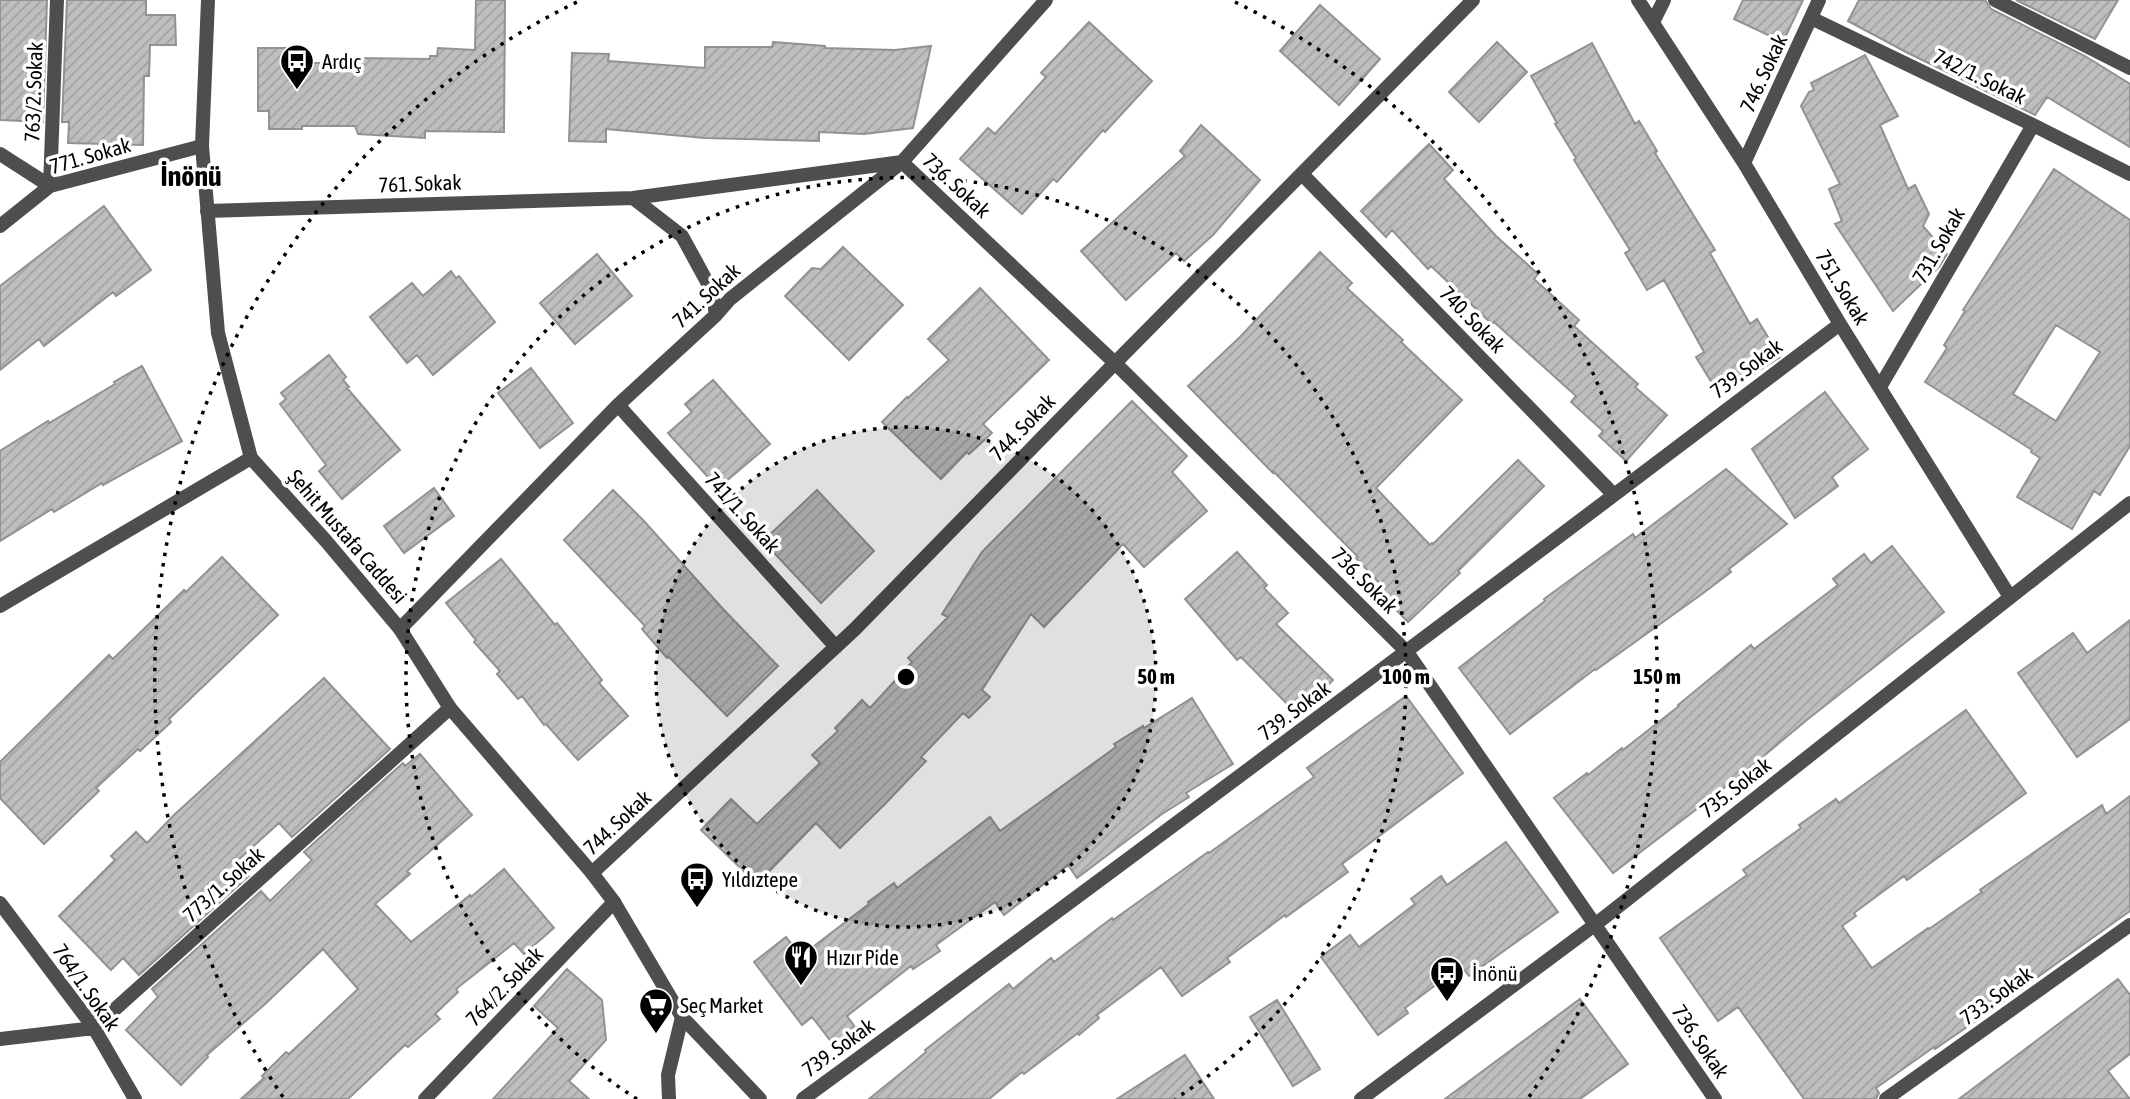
<svg xmlns="http://www.w3.org/2000/svg" width="2130" height="1099" viewBox="0 0 2130 1099" font-family="'Asap Condensed',sans-serif">
	<style>
		.building { fill: url(#building-hatch); stroke: #929292; stroke-width: 2; fill-rule: evenodd }
		.lines { fill: none; stroke-linecap: round; stroke-linejoin: round }
		.minor { stroke: #4e4e4e; stroke-width: 14 }
		.tertiary { stroke: #4e4e4e; stroke-width: 14 }
		.ring { fill: none; stroke: #000; stroke-width: 3.5; stroke-dasharray: 3.5 7 }
		.labels { text-anchor: middle; dominant-baseline: central; stroke-width: 7; stroke-linejoin: round; paint-order: stroke }
		.poi-label { font-size: 21px; fill: #000; stroke: #fff; text-anchor: start }
		.street-label { font-size: 21px; fill: #000; stroke: #fff }
		.district-label { font-size: 28px; font-weight: bold; fill: #000; stroke: #fff }
		.centre { fill: #000; stroke: #fff; stroke-width: 3.5 }
		.ring-label { font-size: 21px; text-anchor: middle; font-weight: bold; fill: #000; stroke: #fff; stroke-width: 7; stroke-linejoin: round; paint-order: stroke }
	</style>
	<defs>
		<pattern id="building-hatch" width="6" height="6" patternUnits="userSpaceOnUse" patternTransform="scale(1.75)"><rect width="6" height="6" fill="#bebebe"/><path d="M-1 1l2-2M0 6l6-6M5 7l2-2" fill="none" stroke="#a2a2a2"/></pattern>
	</defs>
	<rect width="100%" height="100%" fill="#fff"/>
	<path class="building" d="M 0,0 L 47,0 L 43,122 L 0,120 Z
		M 67,0 L 146,0 L 146,15 L 175,15 L 176,45 L 150,45 L 149,76 L 144,76 L 143,145 L 68,143 L 69,122 L 62,122 Z
		M 476,0 L 505,0 L 504,132 L 425,131 L 425,138 L 358,134 L 355,126 L 302,126 L 302,129 L 269,129 L 269,111 L 258,111 L 258,48 L 303,48 L 302,63 L 357,63 L 357,58 L 430,59 L 430,56 L 437,56 L 438,48 L 475,50 Z
		M 1743,0 L 1803,0 L 1783,42 L 1734,19 Z
		M 1859,0 L 1985,0 L 1991,9 L 2085,56 L 2130,84 L 2130,147 L 2047,97 L 2035,115 L 1906,52 L 1848,21 Z
		M 2016,0 L 2118,0 L 2095,39 Z
		M 1320,5 L 1380,59 L 1339,105 L 1280,51 Z
		M 1089,22 L 1152,81 L 1105,132 L 1103,130 L 1057,182 L 1053,179 L 1022,214 L 960,159 L 988,128 L 995,134 L 1046,77 L 1041,73 Z
		M 773,42 L 825,46 L 825,48 L 895,50 L 931,46 L 913,128 L 864,134 L 819,132 L 819,141 L 705,138 L 606,129 L 606,142 L 569,141 L 572,53 L 609,54 L 608,61 L 705,68 L 705,47 L 772,47 Z
		M 1497,42 L 1527,72 L 1479,122 L 1449,92 Z
		M 1592,43 L 1635,124 L 1639,121 L 1657,151 L 1655,153 L 1715,250 L 1710,253 L 1750,324 L 1757,319 L 1780,357 L 1720,396 L 1696,357 L 1704,352 L 1664,280 L 1647,290 L 1625,253 L 1630,250 L 1574,160 L 1576,158 L 1555,124 L 1557,123 L 1531,76 Z
		M 1865,55 L 1898,116 L 1880,125 L 1908,189 L 1915,185 L 1929,214 L 1923,226 L 1947,254 L 1939,267 L 1893,311 L 1835,224 L 1842,221 L 1829,189 L 1840,184 L 1801,106 L 1809,92 L 1814,90 L 1811,83 Z
		M 1201,125 L 1260,180 L 1213,235 L 1184,261 L 1176,253 L 1126,300 L 1081,251 L 1185,156 L 1180,151 Z
		M 1429,144 L 1453,170 L 1444,179 L 1496,236 L 1538,274 L 1534,279 L 1579,320 L 1574,326 L 1638,384 L 1635,387 L 1667,415 L 1626,461 L 1599,436 L 1603,431 L 1571,402 L 1576,396 L 1494,322 L 1492,324 L 1431,266 L 1428,269 L 1392,230 L 1386,237 L 1361,211 Z
		M 2054,169 L 2130,220 L 2130,446 L 2100,495 L 2094,491 L 2072,529 L 2017,497 L 2040,458 L 2031,452 L 2032,450 L 1925,382 L 1947,348 L 1944,345 L 1965,311 L 1963,310 ZM 2056,325 L 2100,352 L 2056,421 L 2013,394 Z
		M 104,206 L 151,270 L 116,296 L 113,292 L 44,346 L 39,339 L 0,370 L 0,286 Z
		M 843,247 L 903,305 L 849,360 L 785,296 L 812,268 L 821,269 Z
		M 1320,252 L 1352,283 L 1347,288 L 1403,340 L 1401,342 L 1462,400 L 1376,488 L 1430,545 L 1432,543 L 1433,544 L 1518,460 L 1544,486 L 1458,571 L 1460,573 L 1408,622 L 1379,592 L 1384,588 L 1356,558 L 1358,557 L 1274,472 L 1273,473 L 1188,386 L 1240,337 Z
		M 597,254 L 632,296 L 575,344 L 540,303 Z
		M 451,271 L 456,278 L 459,276 L 495,322 L 433,375 L 417,355 L 407,363 L 370,317 L 412,283 L 423,296 Z
		M 980,288 L 1049,360 L 983,424 L 992,433 L 969,454 L 967,452 L 941,479 L 882,422 L 907,397 L 908,398 L 949,360 L 928,339 Z
		M 329,355 L 346,377 L 343,380 L 349,387 L 347,388 L 400,450 L 342,499 L 319,471 L 326,465 L 280,404 L 286,399 L 281,393 Z
		M 142,366 L 182,441 L 103,485 L 102,483 L 54,512 L 52,509 L 0,541 L 0,451 L 48,421 L 49,423 L 115,384 L 114,382 Z
		M 531,368 L 573,423 L 540,448 L 498,393 Z
		M 713,380 L 770,444 L 718,488 L 668,433 L 692,412 L 685,404 Z
		M 1825,392 L 1868,449 L 1832,477 L 1838,486 L 1795,518 L 1752,449 Z
		M 1132,401 L 1187,456 L 1172,472 L 1207,511 L 1144,567 L 1123,544 L 1044,627 L 1031,614 L 982,690 L 990,697 L 969,718 L 963,713 L 921,757 L 926,761 L 884,805 L 840,848 L 816,823 L 757,884 L 701,830 L 731,799 L 757,824 L 820,763 L 812,755 L 838,731 L 835,728 L 862,700 L 870,708 L 912,662 L 908,658 L 948,617 L 942,614 L 982,552 Z
		M 1726,469 L 1787,524 L 1729,569 L 1731,572 L 1702,594 L 1596,670 L 1595,669 L 1510,734 L 1459,668 L 1545,601 L 1544,599 L 1633,534 L 1635,538 Z
		M 434,488 L 454,516 L 404,553 L 384,526 Z
		M 613,490 L 643,520 L 723,609 L 778,666 L 727,716 L 669,657 L 667,658 L 642,629 L 645,626 L 564,540 Z
		M 817,490 L 874,551 L 821,603 L 763,541 Z
		M 1892,546 L 1944,612 L 1808,719 L 1736,779 L 1613,873 L 1554,798 L 1587,773 L 1588,775 L 1622,748 L 1623,750 L 1679,706 L 1678,705 L 1751,645 L 1754,649 L 1838,585 L 1833,579 L 1864,554 L 1871,563 Z
		M 1237,552 L 1267,585 L 1264,588 L 1288,613 L 1276,624 L 1333,680 L 1298,715 L 1241,657 L 1237,660 L 1185,599 Z
		M 222,557 L 278,615 L 169,719 L 171,722 L 140,751 L 138,749 L 96,788 L 99,791 L 44,844 L 0,798 L 0,762 L 109,655 L 113,659 L 184,590 L 186,592 Z
		M 501,559 L 555,625 L 557,623 L 576,647 L 602,680 L 599,683 L 628,716 L 578,760 L 546,724 L 544,725 L 522,696 L 518,699 L 497,674 L 500,671 L 474,642 L 476,640 L 446,603 Z
		M 2130,620 L 2130,719 L 2077,757 L 2018,673 L 2073,633 L 2087,653 Z
		M 324,678 L 390,749 L 292,837 L 279,823 L 236,862 L 249,876 L 139,975 L 123,958 L 111,970 L 59,916 L 115,860 L 111,856 L 136,832 L 147,843 L 174,815 Z
		M 1406,696 L 1463,773 L 1342,864 L 1348,872 L 1286,917 L 1285,915 L 1227,958 L 1230,962 L 1182,996 L 1161,967 L 1097,1015 L 1099,1018 L 1079,1035 L 1078,1033 L 1024,1074 L 1022,1072 L 989,1099 L 869,1099 L 906,1069 L 926,1052 L 925,1050 L 1009,984 L 1013,989 L 1051,958 L 1054,962 L 1112,918 L 1113,920 L 1208,852 L 1209,853 L 1314,777 L 1307,768 Z
		M 1192,698 L 1233,764 L 1186,793 L 1189,797 L 1162,814 L 1077,878 L 1068,865 L 1004,915 L 995,902 L 936,945 L 940,951 L 913,969 L 911,966 L 847,1016 L 855,1027 L 833,1044 L 812,1017 L 802,1025 L 754,962 L 786,937 L 801,956 L 869,904 L 868,902 L 894,883 L 897,888 L 990,817 L 1000,831 L 1116,747 L 1114,744 L 1143,726 L 1144,728 Z
		M 1966,710 L 2026,793 L 1907,880 L 1904,876 L 1854,913 L 1856,916 L 1842,926 L 1872,968 L 1928,928 L 1929,929 L 1982,892 L 1980,890 L 2102,805 L 2106,814 L 2130,796 L 2130,911 L 1993,1009 L 1935,1049 L 1934,1047 L 1876,1088 L 1879,1093 L 1876,1099 L 1804,1099 L 1738,1007 L 1718,1021 L 1660,938 L 1747,875 L 1743,870 L 1801,828 L 1799,825 L 1836,799 L 1839,803 Z
		M 420,754 L 472,815 L 407,871 L 410,874 L 375,904 L 411,942 L 470,895 L 471,897 L 504,869 L 554,928 L 524,954 L 514,943 L 456,989 L 458,992 L 435,1014 L 440,1019 L 408,1047 L 405,1045 L 348,1099 L 241,1099 L 264,1078 L 262,1076 L 286,1052 L 289,1054 L 358,989 L 323,949 L 264,1005 L 207,1055 L 208,1057 L 181,1085 L 126,1030 L 158,997 L 152,989 L 261,891 L 270,901 L 312,860 L 304,852 L 403,763 L 405,766 Z
		M 1506,842 L 1558,912 L 1469,976 L 1461,966 L 1405,1008 L 1408,1013 L 1378,1035 L 1321,957 L 1350,935 L 1359,947 L 1415,904 L 1411,899 L 1441,876 L 1447,885 Z
		M 567,969 L 602,1000 L 606,1040 L 569,1081 L 589,1099 L 493,1099 L 558,1028 L 534,1006 Z
		M 2118,979 L 2130,995 L 2130,1054 L 2108,1071 L 2130,1099 L 1959,1099 Z
		M 1580,999 L 1628,1064 L 1580,1099 L 1445,1099 Z
		M 1277,1000 L 1320,1069 L 1293,1086 L 1250,1017 Z
		M 1185,1055 L 1214,1099 L 1117,1099 Z"/>
	<g class="lines">
		<path class="minor" d="M 1638,0 L 1744,163 L 1840,324 L 2010,597
			M 1995,0 L 2130,68
			M 1811,18 L 2033,125 L 2130,174
			M 1653,22 L 1664,0
			M 0,154 L 50,186
			M 1744,163 L 1819,0
			M 1302,174 L 1614,495
			M 50,186 L 57,0
			M 633,198 L 682,236 L 712,291 L 716,315
			M 207,211 L 633,198 L 902,162 L 1115,363 L 1407,652 L 1715,1099
			M 0,226 L 50,186 L 202,146
			M 1880,387 L 2033,125
			M 618,405 L 836,647
			M 0,606 L 251,458
			M 400,629 L 618,405 L 716,315 L 730,299 L 902,162 L 1046,0
			M 592,873 L 855,629 L 1115,363 L 1473,0
			M 0,903 L 94,1028 L 135,1099
			M 0,1039 L 94,1028 L 450,708
			M 425,1099 L 614,902
			M 669,1099 L 668,1075 L 682,1017
			M 803,1099 C 1151,844 1496,585 1840,324
			M 1361,1099 L 1596,924 L 2130,503
			M 1886,1099 L 2130,925"/>
		<path class="tertiary" d="M 208,0 L 202,146 L 218,333 L 251,458 L 326,541 L 400,629 L 450,708 L 592,873 L 614,902 L 682,1017 L 760,1099"/>
	</g>
	<circle cx="906" cy="677" r="250" fill="#000" fill-opacity=".12"/>
	<g class="ring">
		<circle cx="906" cy="677" r="250"/>
		<path d="M637 1099A500 500 0 1 1 1175 1099"/>
		<path d="M283 1097A751 751 0 0 1 577 2M1235 2A751 751 0 0 1 1529 1097"/>
	</g>
	<defs>
		<g id="bus-pin" transform="scale(1.75)"><path d="M0 17L-7.5 6A9.5 9.5 0 1 1 7.5 6Z" fill="#000" stroke="#fff"/><path d="M-5-6H5V4H4V6H2V4H-2V6H-4V4H-5ZM-3.5-4V0h7V-4ZM-3.5 1.2v1.5H-2V1.2ZM2 1.2v1.5H3.5V1.2Z" fill="#fff"/></g>
		<g id="restaurant-pin" transform="scale(1.75)"><path d="M0 17L-7.5 6A9.5 9.5 0 1 1 7.5 6Z" fill="#000" stroke="#fff"/><path d="M-5-6h1v4h1v-4h1v4h1v-4h1v5L-1.5 .5V6h-2V.5L-5-1ZM5-6V6H3V1.5H1.5Q1.5-4 5-6Z" fill="#fff"/></g>
		<g id="supermarket-pin" transform="scale(1.75)"><path d="M0 17L-7.5 6A9.5 9.5 0 1 1 7.5 6Z" fill="#000" stroke="#fff"/><path d="M-6-5.5h2.5l.6 2H6L4.5 2H-2.5L-4.4-4H-6ZM-1.5 3.2a1.3 1.3 0 1 0 .1 0ZM3 3.2a1.3 1.3 0 1 0 .1 0Z" fill="#fff"/></g>
	</defs>
	<g fill-rule="evenodd">
		<use href="#bus-pin" x="297" y="61"/>
		<use href="#bus-pin" x="697" y="879"/>
		<use href="#restaurant-pin" x="801" y="957"/>
		<use href="#bus-pin" x="1447" y="973"/>
		<use href="#supermarket-pin" x="656" y="1005"/>
	</g>
	<g class="labels">
		<g class="poi-label">
			<text x="322" y="61">Ardıç</text>
			<text x="722" y="879">Yıldıztepe</text>
			<text x="826" y="957">Hızır Pide</text>
			<text x="1472" y="973">İnönü</text>
			<text x="680" y="1005">Seç Market</text>
		</g>
		<g class="street-label">
			<text transform="translate(1763 73) rotate(-65)">746. Sokak</text>
			<text transform="translate(1980 76) rotate(26)">742/1. Sokak</text>
			<text transform="translate(33 92) rotate(-88)">763/2. Sokak</text>
			<text transform="translate(90 155) rotate(-16)">771. Sokak</text>
			<text transform="translate(420 183) rotate(-2)">761. Sokak</text>
			<text transform="translate(957 185) rotate(43)">736. Sokak</text>
			<text transform="translate(1938 245) rotate(-60)">731. Sokak</text>
			<text transform="translate(1843 287) rotate(59)">751. Sokak</text>
			<text transform="translate(706 295) rotate(-43)">741. Sokak</text>
			<text transform="translate(1473 319) rotate(46)">740. Sokak</text>
			<text transform="translate(1746 368) rotate(-37)">739. Sokak</text>
			<text transform="translate(1022 427) rotate(-46)">744. Sokak</text>
			<text transform="translate(743 512) rotate(48)">741/1. Sokak</text>
			<text transform="translate(348 536) rotate(49)">Şehit Mustafa Caddesi</text>
			<text transform="translate(1365 580) rotate(45)">736. Sokak</text>
			<text transform="translate(1294 710) rotate(-37)">739. Sokak</text>
			<text transform="translate(1735 787) rotate(-38)">735. Sokak</text>
			<text transform="translate(617 822) rotate(-43)">744. Sokak</text>
			<text transform="translate(223 884) rotate(-42)">773/1. Sokak</text>
			<text transform="translate(504 986) rotate(-46)">764/2. Sokak</text>
			<text transform="translate(87 987) rotate(55)">764/1. Sokak</text>
			<text transform="translate(1996 995) rotate(-36)">733. Sokak</text>
			<text transform="translate(1701 1041) rotate(56)">736. Sokak</text>
			<text transform="translate(838 1047) rotate(-36)">739. Sokak</text>
		</g>
		<g class="district-label">
			<text x="191" y="176">İnönü</text>
		</g>
	</g>
	<circle cx="906" cy="677" r="10" class="centre"/>
	<g class="ring-label">
		<text x="1156" y="684">50 m</text>
		<text x="1406" y="684">100 m</text>
		<text x="1657" y="684">150 m</text>
	</g>
</svg>
